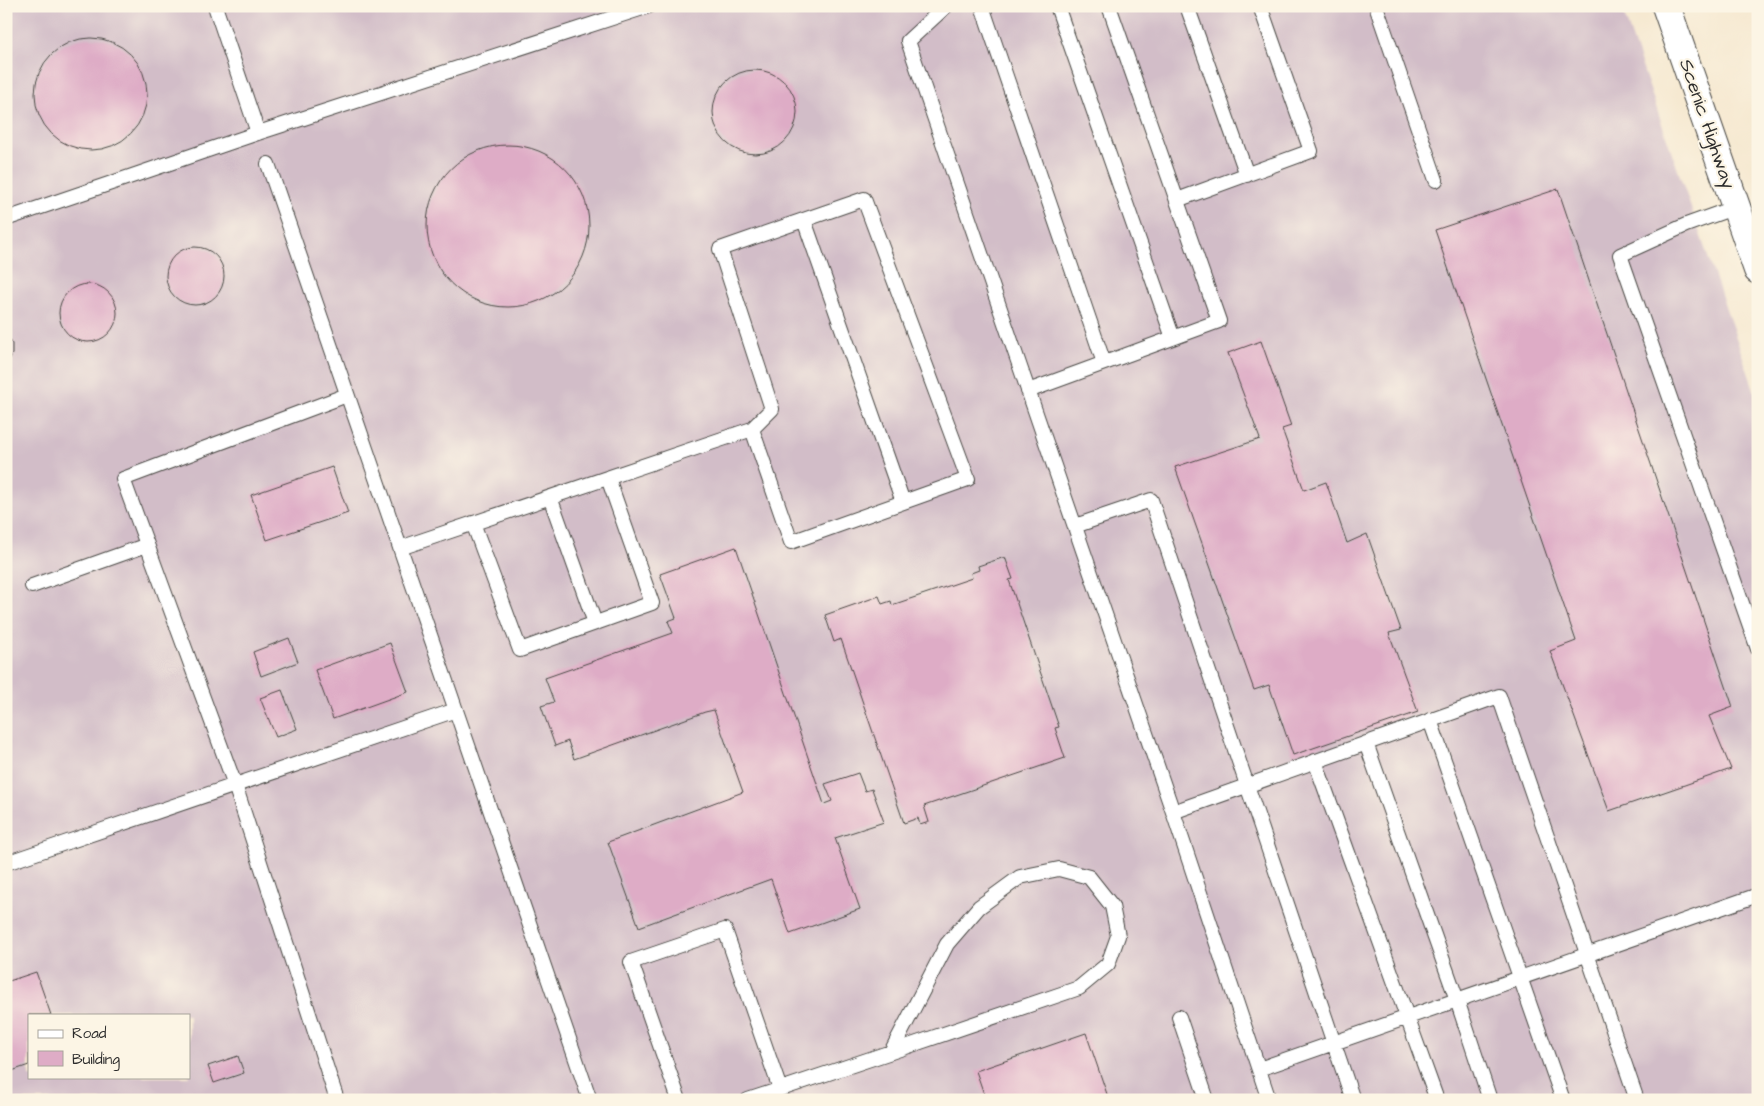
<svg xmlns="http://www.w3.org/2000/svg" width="1764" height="1106" viewBox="0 0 1764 1106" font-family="'Architects Daughter',sans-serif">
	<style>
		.industrial { fill: #d2bdc8; fill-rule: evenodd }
		.building { fill: #deacc6 }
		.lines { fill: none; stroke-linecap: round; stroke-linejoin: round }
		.lane-casing { stroke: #494844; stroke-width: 16 }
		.primary-casing { stroke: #494844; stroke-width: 30 }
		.lane { stroke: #fff; stroke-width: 14 }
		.primary { stroke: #fff; stroke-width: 28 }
		.labels { text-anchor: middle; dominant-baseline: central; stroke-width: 4.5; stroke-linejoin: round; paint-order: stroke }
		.street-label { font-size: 19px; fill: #2b2b2b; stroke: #fcf5e5 }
	</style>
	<rect width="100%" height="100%" fill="#fcf5e5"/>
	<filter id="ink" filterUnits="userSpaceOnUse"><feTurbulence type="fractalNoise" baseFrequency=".02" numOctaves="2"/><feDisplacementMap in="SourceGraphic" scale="10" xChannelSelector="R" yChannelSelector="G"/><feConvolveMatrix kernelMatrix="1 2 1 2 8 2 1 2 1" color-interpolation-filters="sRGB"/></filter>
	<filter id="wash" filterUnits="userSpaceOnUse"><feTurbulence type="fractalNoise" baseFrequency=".0096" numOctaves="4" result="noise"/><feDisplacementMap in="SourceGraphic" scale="20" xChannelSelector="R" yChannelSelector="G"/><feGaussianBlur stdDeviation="1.12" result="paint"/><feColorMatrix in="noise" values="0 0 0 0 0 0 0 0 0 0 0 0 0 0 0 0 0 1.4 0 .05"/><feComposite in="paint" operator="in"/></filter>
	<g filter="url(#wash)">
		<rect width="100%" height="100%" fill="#f6e9d1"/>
		<path class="industrial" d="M 6,6 L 1621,6 L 1758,401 L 1758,1100 L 6,1100 ZM 29,1015 L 189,1015 L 189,1077 L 29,1077 Z"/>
		<g id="blocks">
			<path class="building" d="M35 94a56 56 0 1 1 112 0a56 56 0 1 1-112 0Z
				M713 112a42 42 0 1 1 84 0a42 42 0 1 1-84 0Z
				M427 226a81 81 0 1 1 162 0a81 81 0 1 1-162 0Z
				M 1558,189 L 1733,707 L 1709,716 L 1731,769 L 1609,811 L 1550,651 L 1576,641 L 1435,230 Z
				M166 276a29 29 0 1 1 58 0a29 29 0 1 1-58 0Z
				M59 313a29 29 0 1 1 58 0a29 29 0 1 1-58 0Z
				M 6,331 L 12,344 L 12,354 L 6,367 Z
				M 1261,341 L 1291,426 L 1282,429 L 1304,490 L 1326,482 L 1347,543 L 1367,534 L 1401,630 L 1389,633 L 1418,712 L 1293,755 L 1269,685 L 1254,690 L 1175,467 L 1260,439 L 1228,353 Z
				M 332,467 L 348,513 L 267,540 L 251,495 Z
				M 736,547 L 824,804 L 832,801 L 825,784 L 858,773 L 865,791 L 872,789 L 884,822 L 835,838 L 860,909 L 790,934 L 771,879 L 639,927 L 608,842 L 743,792 L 714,710 L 705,712 L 574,759 L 568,741 L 555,746 L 541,706 L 554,702 L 545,678 L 673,633 L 668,621 L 676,618 L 660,574 Z
				M 1005,557 L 1013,579 L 1009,580 L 1059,727 L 1055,728 L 1065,758 L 924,806 L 929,822 L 920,825 L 918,818 L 904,823 L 841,639 L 834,642 L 825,615 L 879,596 L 882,604 L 891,601 L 892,605 L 972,578 L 971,573 L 979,570 L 978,566 Z
				M 289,638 L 298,662 L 261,676 L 253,652 Z
				M 390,643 L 408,692 L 333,719 L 315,670 Z
				M 282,690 L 297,729 L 276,737 L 260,698 Z
				M 36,972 L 51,1015 L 29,1015 L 29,1065 L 6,1073 L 6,982 Z
				M 1086,1033 L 1109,1100 L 986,1100 L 976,1071 Z
				M 238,1056 L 244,1073 L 214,1083 L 208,1066 Z"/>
		</g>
	</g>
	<g filter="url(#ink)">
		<use href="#blocks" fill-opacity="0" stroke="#494844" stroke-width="1"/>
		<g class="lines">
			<g class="lane-casing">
				<path id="lane" d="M 215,6 L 258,133
					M 946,6 L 908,41 L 1173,812 L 1269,1100
					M 982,6 L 1104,363
					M 1057,6 L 1173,338
					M 1187,6 L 1247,175
					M 1376,6 L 1436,180
					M 268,164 L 590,1100
					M 1177,200 L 1311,151 L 1260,6
					M 1736,207 L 1686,225 L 1620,255 L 1758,649
					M 6,219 L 258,133 L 649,6
					M 804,220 L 903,502
					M 1028,391 L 1219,321 L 1109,6
					M 550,497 L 595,623
					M 473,523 L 520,650 L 652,603 L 608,478
					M 1075,526 L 1151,500 L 1353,1100
					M 400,548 L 752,429 L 791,542 L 968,479 L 864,199 L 720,249 L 772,409 L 752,429
					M 32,586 L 147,545
					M 1430,720 L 1563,1100
					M 1366,743 L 1457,1000 L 1490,1100
					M 1315,761 L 1437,1100
					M 1173,812 L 1499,696 L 1637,1100
					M 6,863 L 456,710
					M 1179,1017 L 1207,1100
					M 1259,1069 L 1758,895
					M 337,1100 L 235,785 L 123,479 L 347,395
					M 679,1100 L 631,962 L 725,930 L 780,1089
					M 748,1100 L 891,1052 L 1079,988 L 1108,964 L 1118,936 L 1112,906 L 1089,877 L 1059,869 L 1020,877 L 979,907 L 947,944 L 891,1052"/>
			</g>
			<g class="primary-casing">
				<path id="primary" d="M 1666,6 L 1758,270"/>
			</g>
			<use href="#lane" class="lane"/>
			<use href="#primary" class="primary"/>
		</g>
	</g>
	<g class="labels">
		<g class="street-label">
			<text transform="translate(1707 124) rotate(71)">Scenic Highway</text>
		</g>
	</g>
	<rect width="1764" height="1106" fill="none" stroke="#fcf5e5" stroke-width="25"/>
	<rect x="28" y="1014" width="162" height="65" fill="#fcf5e5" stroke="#a8a49b"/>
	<rect x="38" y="1030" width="25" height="8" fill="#ffffff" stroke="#a8a49b"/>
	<text x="72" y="1038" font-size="15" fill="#2b2b2b">Road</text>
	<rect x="38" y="1051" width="25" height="15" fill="#deacc6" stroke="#a8a49b"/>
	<text x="72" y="1064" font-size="15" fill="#2b2b2b">Building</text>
</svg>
